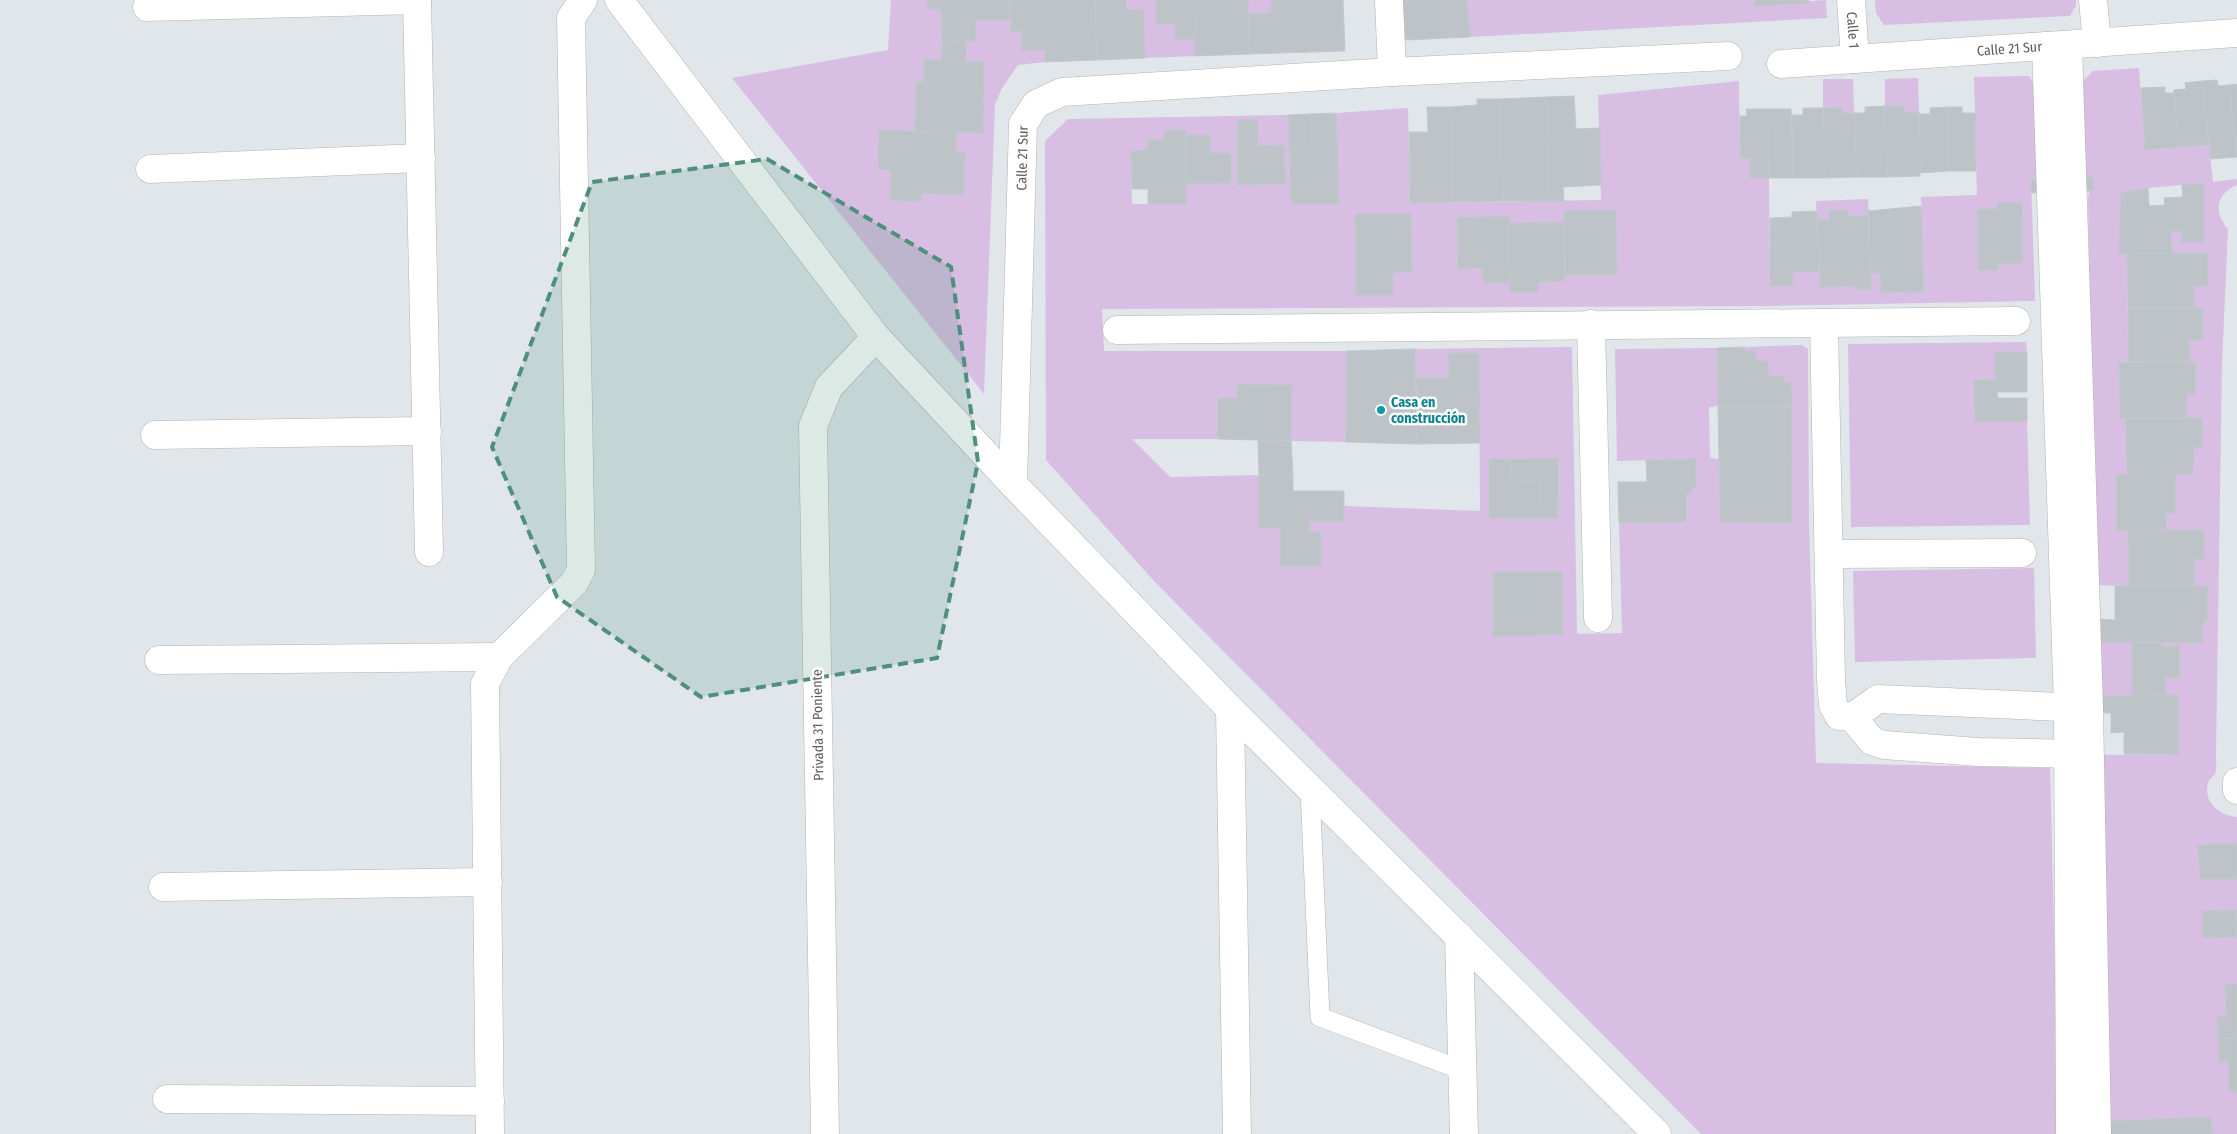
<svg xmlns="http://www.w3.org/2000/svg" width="2237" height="1134" viewBox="0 0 2237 1134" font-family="'Fira Sans Condensed',sans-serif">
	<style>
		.green { fill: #d7bee2; fill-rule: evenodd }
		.building { fill: #bdc3c6; stroke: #c0c9cf }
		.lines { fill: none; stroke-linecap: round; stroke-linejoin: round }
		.lane-casing { stroke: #b6b1ae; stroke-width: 20 }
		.street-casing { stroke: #b6b1ae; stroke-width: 29 }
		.secondary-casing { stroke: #b5b0ad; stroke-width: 29 }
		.lane { stroke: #fff; stroke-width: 19 }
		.street { stroke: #fff; stroke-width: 28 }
		.secondary { stroke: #fff; stroke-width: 28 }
		.marked { fill: #4f8f7e; fill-opacity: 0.2; stroke: #4f8f7e; stroke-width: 4; stroke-dasharray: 10 6; stroke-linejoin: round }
		.culture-dot { fill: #0f9aa8; stroke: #fff; stroke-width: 2 }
		.labels { text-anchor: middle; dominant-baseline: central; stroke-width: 5; stroke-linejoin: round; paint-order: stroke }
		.street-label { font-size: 14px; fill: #615b59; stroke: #fff }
		.culture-label { font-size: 14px; font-weight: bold; fill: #0d838f; stroke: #fff; text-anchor: start }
	</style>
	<rect width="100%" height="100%" fill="#e1e6eb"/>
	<path class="green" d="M 891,0 L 927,0 L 941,9 L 942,60 L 924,82 L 916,82 L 915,132 L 879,131 L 878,169 L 891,170 L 890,200 L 921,202 L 921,193 L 964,195 L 965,153 L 956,153 L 957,133 L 983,133 L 984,62 L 966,62 L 966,41 L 976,41 L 976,20 L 1010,20 L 1011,32 L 1021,31 L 1022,51 L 1045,50 L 1045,62 L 1018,65 L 1002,88 L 995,104 L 984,394 L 732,78 L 888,50 Z
		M 1126,0 L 1156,0 L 1156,24 L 1175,24 L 1175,40 L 1195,39 L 1195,56 L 1145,58 L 1126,10 Z
		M 1248,0 L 1279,0 L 1279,1 L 1271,2 L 1271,13 L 1248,14 Z
		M 1467,0 L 1755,0 L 1755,5 L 1826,0 L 1827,18 L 1470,37 Z
		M 1875,0 L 2076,0 L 2076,5 L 2070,16 L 1884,25 L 1876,13 Z
		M 2139,68 L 2145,150 L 2209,145 L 2213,182 L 2237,179 L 2237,185 C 2216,194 2213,212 2228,229 L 2222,363 L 2216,754 C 2216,760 2217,769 2215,774 C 2213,777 2209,779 2208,783 C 2203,803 2220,815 2237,817 L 2237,844 L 2198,845 L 2200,879 L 2237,879 L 2237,910 L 2202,912 L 2203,938 L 2237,937 L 2237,984 L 2227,1016 L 2217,1017 L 2219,1061 L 2228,1061 L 2229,1092 L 2237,1092 L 2237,1134 L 2212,1134 L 2211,1117 L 2104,1121 L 2098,755 L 2179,754 L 2178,695 L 2165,695 L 2165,677 L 2180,677 L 2179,647 L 2162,647 L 2162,642 L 2202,643 L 2203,621 L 2207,621 L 2208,587 L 2194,586 L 2195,559 L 2204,559 L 2204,531 L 2166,531 L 2166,513 L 2175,513 L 2176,474 L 2193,474 L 2194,447 L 2202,447 L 2202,419 L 2186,419 L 2187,395 L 2195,394 L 2196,363 L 2189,362 L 2189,340 L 2203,339 L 2203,308 L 2194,308 L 2194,286 L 2208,285 L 2208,254 L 2172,253 L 2171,231 L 2181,231 L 2181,242 L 2204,241 L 2203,183 L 2148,188 L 2121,193 L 2127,253 L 2128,361 L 2119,362 L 2120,418 L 2126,418 L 2127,475 L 2117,475 L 2117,531 L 2128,531 L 2129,586 L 2095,585 L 2088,198 L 2092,177 L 2084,177 L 2082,82 L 2093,71 Z
		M 2029,76 L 2034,84 L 2037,180 L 2031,180 L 2035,301 L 1770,306 L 1102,309 L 1104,351 L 1347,351 L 1346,442 L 1291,441 L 1292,385 L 1237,384 L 1237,398 L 1218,398 L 1218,439 L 1132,439 L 1170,477 L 1259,475 L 1259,528 L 1280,528 L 1280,566 L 1321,566 L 1321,532 L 1309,532 L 1309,521 L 1344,521 L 1344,506 L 1480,511 L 1479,353 L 1448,353 L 1449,378 L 1416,378 L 1415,349 L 1572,347 L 1577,634 L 1622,633 L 1619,523 L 1686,522 L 1686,494 L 1691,494 L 1692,487 L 1696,487 L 1696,459 L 1617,461 L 1615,349 L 1717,348 L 1718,406 L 1709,407 L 1710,458 L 1719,459 L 1720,522 L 1791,523 L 1791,382 L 1784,382 L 1784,376 L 1769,376 L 1768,361 L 1756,361 L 1745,351 L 1745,347 L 1802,345 L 1808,349 L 1809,523 L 1816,763 L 2050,768 L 2059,1134 L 1701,1134 L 1154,581 L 1046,460 L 1045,141 L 1068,119 L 1288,115 L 1291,204 L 1339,204 L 1336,113 L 1408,108 L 1410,203 L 1601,200 L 1598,95 L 1739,81 L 1740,158 L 1750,158 L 1750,178 L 1769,178 L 1770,285 L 1793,285 L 1793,272 L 1819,272 L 1820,287 L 1854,286 L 1855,290 L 1871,289 L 1870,274 L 1880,273 L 1881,293 L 1924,291 L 1921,197 L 1977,195 L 1974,77 ZM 1165,130 L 1185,130 L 1186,135 L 1210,135 L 1211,153 L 1231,153 L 1231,183 L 1186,184 L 1186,204 L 1132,204 L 1131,151 L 1148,150 L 1147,140 L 1165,140 ZM 1998,203 L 2022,203 L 2023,263 L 1998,264 L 1998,270 L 1979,270 L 1977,209 L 1998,209 ZM 1564,211 L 1616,211 L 1617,275 L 1565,275 L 1565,281 L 1538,282 L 1538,292 L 1510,292 L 1510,283 L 1483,283 L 1482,268 L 1458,268 L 1457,218 L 1508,216 L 1509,223 L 1564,222 ZM 1355,214 L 1411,214 L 1412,272 L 1393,273 L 1393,295 L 1356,295 ZM 1558,458 L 1558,518 L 1489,518 L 1489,459 ZM 1493,572 L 1562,572 L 1563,634 Z
		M 1918,78 L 1919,112 L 1904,112 L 1903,106 L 1885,106 L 1885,79 Z
		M 1823,79 L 1853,79 L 1854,113 L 1842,113 L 1842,107 L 1823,108 Z
		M 1868,199 L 1869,215 L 1847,216 L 1847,210 L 1829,211 L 1830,220 L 1817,220 L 1816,201 Z
		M 2026,342 L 2027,352 L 1995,353 L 1995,379 L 1974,380 L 1975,421 L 2027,421 L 2030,525 L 1851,527 L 1848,344 Z
		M 2034,568 L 2036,658 L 1855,662 L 1853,571 Z
		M 2097,642 L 2132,642 L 2132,696 L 2098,696 Z"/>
	<path class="building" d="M 927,0 L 1010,0 L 1010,20 L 976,20 L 976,41 L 942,42 L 941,9 L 927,9 Z
		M 1010,0 L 1095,0 L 1097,60 L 1045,62 L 1045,50 L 1022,51 L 1021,31 L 1011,32 Z
		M 1095,0 L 1126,0 L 1126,10 L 1143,9 L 1145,58 L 1097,60 Z
		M 1156,0 L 1194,0 L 1195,39 L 1175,40 L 1175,24 L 1156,24 Z
		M 1194,0 L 1248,0 L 1250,54 L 1195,56 Z
		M 1279,0 L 1343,0 L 1345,51 L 1250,54 L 1248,14 L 1271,13 L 1271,1 Z
		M 1403,0 L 1467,0 L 1470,37 L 1405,40 Z
		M 1755,0 L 1809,0 L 1809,3 L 1755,6 Z
		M 966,41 L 966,62 L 984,61 L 984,83 L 924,82 L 924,60 L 942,60 L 942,42 Z
		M 2217,80 L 2218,86 L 2229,85 L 2237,157 L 2211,159 L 2202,81 Z
		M 2202,81 L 2209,145 L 2179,147 L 2174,90 L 2186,89 L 2185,83 Z
		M 916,82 L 984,83 L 983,133 L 915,132 Z
		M 2237,84 L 2237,153 L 2236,153 L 2229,85 Z
		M 2165,87 L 2165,93 L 2174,93 L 2179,147 L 2145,150 L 2141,88 Z
		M 1574,96 L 1576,129 L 1600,128 L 1601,185 L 1563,187 L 1564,201 L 1550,201 L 1546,97 Z
		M 1546,97 L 1550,201 L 1503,201 L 1500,99 Z
		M 1477,99 L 1500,99 L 1503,201 L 1452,202 L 1450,107 L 1477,105 Z
		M 1885,106 L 1887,177 L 1856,177 L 1854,113 L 1865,113 L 1865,107 Z
		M 1885,106 L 1904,106 L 1904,112 L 1919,112 L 1920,176 L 1887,177 Z
		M 1427,107 L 1450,107 L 1452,202 L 1410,203 L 1409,132 L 1428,132 Z
		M 1842,107 L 1842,113 L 1854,113 L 1856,177 L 1824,178 L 1823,108 Z
		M 1948,107 L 1962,107 L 1962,113 L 1975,113 L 1976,171 L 1949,171 Z
		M 1948,107 L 1949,171 L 1920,173 L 1919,114 L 1930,114 L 1930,108 Z
		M 1803,108 L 1823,108 L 1824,178 L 1793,178 L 1792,115 L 1803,115 Z
		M 1746,109 L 1770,109 L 1769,178 L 1750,178 L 1750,158 L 1740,158 L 1740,116 L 1747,116 Z
		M 1770,109 L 1791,109 L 1793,178 L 1769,178 Z
		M 1336,113 L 1337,140 L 1311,141 L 1310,114 Z
		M 1310,114 L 1311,141 L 1337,140 L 1339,204 L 1291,204 L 1288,115 Z
		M 1257,119 L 1258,146 L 1284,145 L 1285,184 L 1237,185 L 1237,120 Z
		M 879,130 L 957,133 L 956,153 L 965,153 L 964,195 L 921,193 L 921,202 L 890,200 L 891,170 L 878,169 Z
		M 1164,130 L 1186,130 L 1186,204 L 1148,204 L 1148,189 L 1132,189 L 1131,151 L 1148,150 L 1147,140 L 1165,140 Z
		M 1186,135 L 1210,135 L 1211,153 L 1231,153 L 1231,183 L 1186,184 Z
		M 2093,177 L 2093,191 L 2074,191 L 2074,178 Z
		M 2048,178 L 2049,192 L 2031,193 L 2031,180 Z
		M 2204,183 L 2204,242 L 2181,242 L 2181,231 L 2171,231 L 2172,253 L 2119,254 L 2121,193 L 2148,188 L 2149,206 L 2165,205 L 2164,198 L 2183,197 L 2182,185 Z
		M 1997,203 L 2022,203 L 2023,263 L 1998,264 L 1998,270 L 1978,270 L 1977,209 L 1998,209 Z
		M 1921,206 L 1924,291 L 1881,293 L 1880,273 L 1870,274 L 1868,211 Z
		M 1848,210 L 1847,216 L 1869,215 L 1871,289 L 1854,290 L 1854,286 L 1820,287 L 1817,220 L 1830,220 L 1829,211 Z
		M 1564,211 L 1616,211 L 1617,275 L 1565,275 Z
		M 1817,211 L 1819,272 L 1793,272 L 1793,285 L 1770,286 L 1770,218 L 1792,217 L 1792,212 Z
		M 1355,214 L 1411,214 L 1412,272 L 1393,273 L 1393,295 L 1356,295 Z
		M 1509,216 L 1510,283 L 1483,283 L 1482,268 L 1458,269 L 1457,218 Z
		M 1564,222 L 1565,281 L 1538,282 L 1538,292 L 1510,292 L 1509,223 Z
		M 2127,253 L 2208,253 L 2208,286 L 2194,286 L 2194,308 L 2128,308 Z
		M 2128,308 L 2203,308 L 2203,340 L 2189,340 L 2189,362 L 2128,361 Z
		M 1745,347 L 1745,351 L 1756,351 L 1756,361 L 1768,361 L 1769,376 L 1784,376 L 1784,382 L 1791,382 L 1792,406 L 1718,406 L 1717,348 Z
		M 1415,349 L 1417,444 L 1346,442 L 1347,351 Z
		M 1995,352 L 2027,352 L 2027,392 L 1997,392 L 1998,398 L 2027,398 L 2027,421 L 1975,422 L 1974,380 L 1995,379 Z
		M 1448,353 L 1479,353 L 1480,443 L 1417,444 L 1416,378 L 1449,378 Z
		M 2119,362 L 2196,362 L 2195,395 L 2187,395 L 2186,419 L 2120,419 Z
		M 1237,384 L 1292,385 L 1291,441 L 1218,439 L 1218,398 L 1237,398 Z
		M 1718,406 L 1792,406 L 1792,459 L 1719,459 Z
		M 2126,418 L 2202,418 L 2202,447 L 2194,447 L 2193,474 L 2127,475 Z
		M 1258,440 L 1291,441 L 1293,475 L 1259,475 Z
		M 1558,458 L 1558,504 L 1540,504 L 1540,482 L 1518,482 L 1518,476 L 1511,477 L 1511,459 Z
		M 1489,459 L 1511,459 L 1511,477 L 1518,476 L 1518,482 L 1540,482 L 1540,504 L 1558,504 L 1558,518 L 1489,518 Z
		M 1696,459 L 1696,487 L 1692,487 L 1691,494 L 1686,494 L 1686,522 L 1619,523 L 1618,482 L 1647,482 L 1646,460 Z
		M 1719,459 L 1792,459 L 1792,523 L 1720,522 Z
		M 2176,474 L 2175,513 L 2166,513 L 2166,531 L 2117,531 L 2116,475 Z
		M 1259,475 L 1293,475 L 1293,491 L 1344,491 L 1344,521 L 1309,521 L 1309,532 L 1321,532 L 1321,566 L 1280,566 L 1280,528 L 1259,528 Z
		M 2204,530 L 2204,559 L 2195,559 L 2194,586 L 2129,586 L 2128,531 Z
		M 1493,572 L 1562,572 L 1563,634 L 1493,637 Z
		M 2115,586 L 2208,586 L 2207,621 L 2203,621 L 2202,643 L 2097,642 L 2096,619 L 2115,620 Z
		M 2132,642 L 2162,642 L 2162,647 L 2179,646 L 2180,678 L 2165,677 L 2165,695 L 2132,696 Z
		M 2178,695 L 2179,754 L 2124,754 L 2124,732 L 2111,733 L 2111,713 L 2098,713 L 2098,696 Z
		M 2237,844 L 2237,879 L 2200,879 L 2198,845 Z
		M 2234,910 L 2237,910 L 2237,937 L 2236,937 Z
		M 2234,910 L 2236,937 L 2203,938 L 2202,911 Z
		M 2237,984 L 2237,1038 L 2218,1039 L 2217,1016 L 2227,1016 L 2225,985 Z
		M 2237,1038 L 2237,1092 L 2229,1092 L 2228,1061 L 2219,1061 L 2218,1039 Z
		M 2211,1117 L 2212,1134 L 2105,1134 L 2104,1121 Z"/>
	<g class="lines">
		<g class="lane-casing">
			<path id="lane" d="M 1310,789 L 1320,1017 L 1462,1070"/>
		</g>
		<g class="street-casing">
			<g id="street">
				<path d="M 417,0 L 429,552"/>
				<path d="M 1389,0 L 1392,72"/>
				<path id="s1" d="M 1851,0 L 1855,59"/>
				<path d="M 2093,0 L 2097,43"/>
				<path d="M 147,7 L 417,0"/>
				<path d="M 2068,45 L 2089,708 L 2097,1134"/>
				<path d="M 2046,46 L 2068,707 L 2070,1134"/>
				<path id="s2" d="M 1781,64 L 2237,33"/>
				<path d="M 150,169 L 421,158"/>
				<path d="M 1824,323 L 1831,680 L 1833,705 L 1839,716 L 1852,717 L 1878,699 L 2085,708"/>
				<path d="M 1591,324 L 1598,618"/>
				<path d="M 1117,330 L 2016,321"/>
				<path d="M 155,435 L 427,431"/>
				<path id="s3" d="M 1013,484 L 1023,124 L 1036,104 L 1062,92 L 1392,72 L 1728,56"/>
				<path d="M 1829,554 L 2022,553"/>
				<path d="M 159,660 L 499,657"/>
				<path d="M 1230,709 L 1237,1134"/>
				<path d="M 1852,717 L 1872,741 L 1884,745 L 1978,752 L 2086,754"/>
				<path d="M 2237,790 L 2237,782"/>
				<path d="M 163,887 L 488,882"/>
				<path d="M 1459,936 L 1464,1134"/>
				<path d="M 167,1099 L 490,1101"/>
				<path d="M 490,1134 L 485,684 L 499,657 L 574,583 L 581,570 L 571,18 L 583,0"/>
				<path d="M 825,1134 L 813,426 L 829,387 L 876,337"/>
			</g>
		</g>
		<g class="secondary-casing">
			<path id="secondary" d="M 619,0 L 876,337 L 1013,484 L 1230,709 L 1657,1134"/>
		</g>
		<use href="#lane" class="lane"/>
		<use href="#street" class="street"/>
		<use href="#secondary" class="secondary"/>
	</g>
	<path class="marked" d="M 767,159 L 951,267 L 978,462 L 937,658 L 701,697 L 557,597 L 492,447 L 592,182 Z"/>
	<circle class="culture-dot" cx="1381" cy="410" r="5"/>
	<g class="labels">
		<g class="street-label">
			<text stroke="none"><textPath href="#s1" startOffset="30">Calle 1</textPath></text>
			<text stroke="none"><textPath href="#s2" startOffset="229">Calle 21 Sur</textPath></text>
			<text stroke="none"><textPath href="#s3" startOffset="326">Calle 21 Sur</textPath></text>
			<text transform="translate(818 725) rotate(-91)">Privada 31 Poniente</text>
		</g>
		<g class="culture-label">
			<text x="1391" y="402">Casa en<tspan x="1391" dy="16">construcción</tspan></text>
		</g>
	</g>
</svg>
